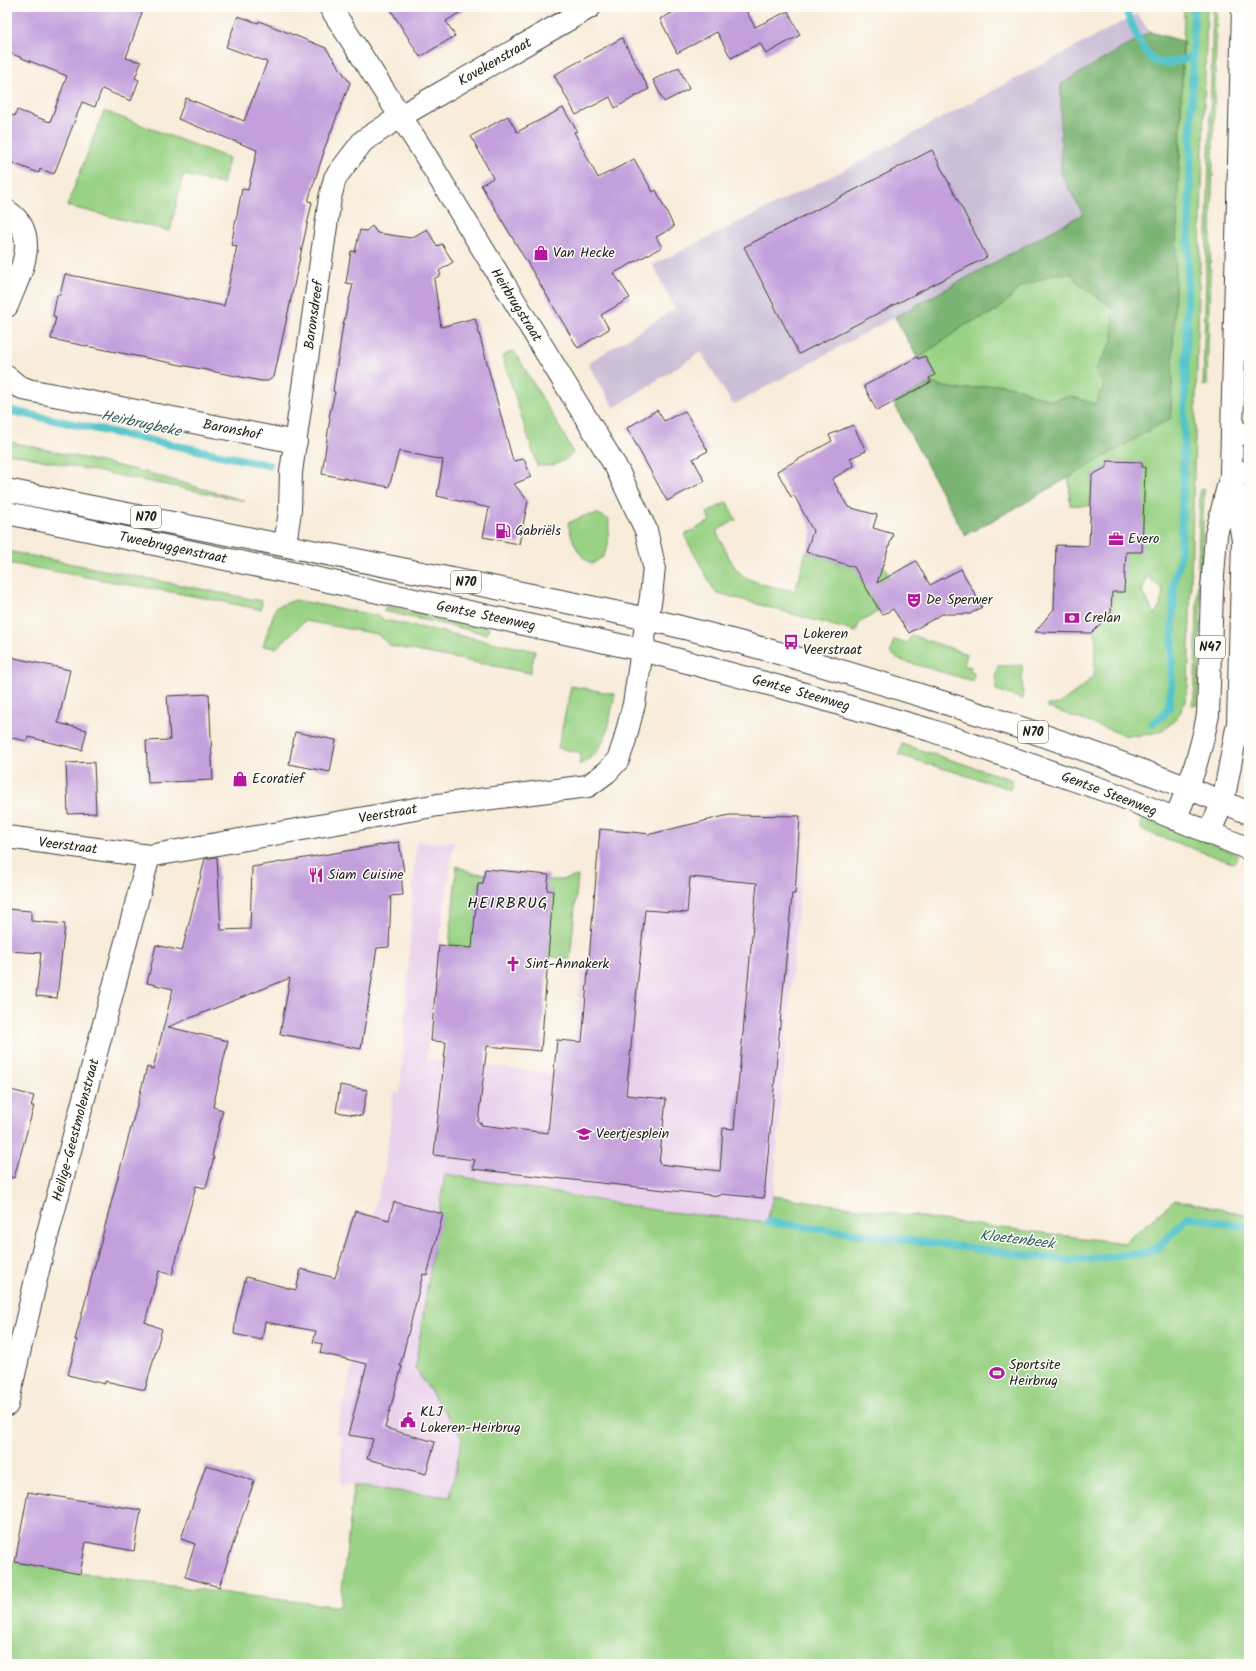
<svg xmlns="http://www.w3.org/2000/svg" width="1256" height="1671" viewBox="0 0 1256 1671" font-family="Kalam,sans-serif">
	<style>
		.built { fill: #ead1ec }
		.industrial { fill: #cabfd6 }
		.green { fill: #99d284; stroke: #5a7750; fill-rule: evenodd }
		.forest { fill: #7ab472; stroke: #4b6847 }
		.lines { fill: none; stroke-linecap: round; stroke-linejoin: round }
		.stream { stroke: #57c5cb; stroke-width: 8 }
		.building { fill: #c39fdc; fill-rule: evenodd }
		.minor-casing { stroke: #3d3b38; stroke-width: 24 }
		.tertiary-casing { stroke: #3d3b38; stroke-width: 24 }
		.primary-casing { stroke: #3d3b38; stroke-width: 24 }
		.minor { stroke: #fff; stroke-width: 22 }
		.tertiary { stroke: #fff; stroke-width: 22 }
		.primary { stroke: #fff; stroke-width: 22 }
		.labels { text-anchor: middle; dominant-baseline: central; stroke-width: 3; stroke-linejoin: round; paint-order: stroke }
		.shield { fill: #fdfcf7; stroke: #605f5e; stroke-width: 1 }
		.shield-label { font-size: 13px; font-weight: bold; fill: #1c1c1c }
		.street-label { font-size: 14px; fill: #1c1c1c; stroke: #fdfcf7 }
		.poi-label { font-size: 14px; fill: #1c1c1c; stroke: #fdfcf7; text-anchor: start }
		.water-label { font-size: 15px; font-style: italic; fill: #346062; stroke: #fdfcf7 }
		.quarter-label { font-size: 16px; letter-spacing: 1px; fill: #1c1c1c; stroke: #fdfcf7 }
	</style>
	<rect width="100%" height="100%" fill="#fdfcf7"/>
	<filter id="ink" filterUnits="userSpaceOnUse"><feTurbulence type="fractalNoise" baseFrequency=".025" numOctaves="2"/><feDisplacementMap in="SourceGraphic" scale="8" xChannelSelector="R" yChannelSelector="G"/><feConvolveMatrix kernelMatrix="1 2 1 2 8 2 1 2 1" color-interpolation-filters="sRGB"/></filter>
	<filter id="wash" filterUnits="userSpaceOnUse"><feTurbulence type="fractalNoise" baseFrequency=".012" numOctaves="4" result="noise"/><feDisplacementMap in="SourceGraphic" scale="16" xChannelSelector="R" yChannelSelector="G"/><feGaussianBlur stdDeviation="0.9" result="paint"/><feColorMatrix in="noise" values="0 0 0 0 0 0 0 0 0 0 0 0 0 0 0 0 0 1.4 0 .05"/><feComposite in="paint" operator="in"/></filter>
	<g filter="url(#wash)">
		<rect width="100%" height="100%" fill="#f8ecda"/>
		<path class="built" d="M 729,815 L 806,817 L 772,1204 L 768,1222 L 450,1497 L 341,1484 L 342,1435 L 336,1434 L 358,1339 L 339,1335 L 384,1175 L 394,1092 L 400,1093 L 403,1057 L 416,841 L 430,843 L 454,841 L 439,945 L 426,1059 L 570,1075 L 582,971 L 588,971 L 599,830 L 651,834 Z"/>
		<path class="industrial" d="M 1137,14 L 1150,32 L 1061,84 L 1061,174 L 1083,214 L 733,405 L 701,352 L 614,408 L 588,363 L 675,309 L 653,265 L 850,167 Z"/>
		<path class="green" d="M 1184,7 L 1207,7 L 1188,686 C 1184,723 1161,739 1124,735 L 1047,707 L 1047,705 L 1059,704 L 1082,687 L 1094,676 L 1096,637 L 1094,630 L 1109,615 L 1107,467 L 1092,475 L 1090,506 L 1070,505 L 1069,477 L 1023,504 L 965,535 L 893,402 L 930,382 L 929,378 L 935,375 L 925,356 L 918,359 L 895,317 L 1180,161 ZM 1147,576 L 1163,590 L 1160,606 L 1155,615 L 1142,592 Z
			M 1213,7 L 1217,7 L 1207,385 L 1203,386 Z
			M 104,111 L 229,158 L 223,184 L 183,175 L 170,231 L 67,206 Z
			M 514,351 L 563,433 L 573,453 C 562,463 552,468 537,465 L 502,356 Z
			M 7,441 L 145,472 L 245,501 L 7,453 Z
			M 1200,489 L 1204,489 L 1199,675 L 1198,705 L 1192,705 L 1194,696 L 1195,684 Z
			M 727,502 L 736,520 L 716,531 C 722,542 730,563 739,572 C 753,585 777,587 795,591 L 806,552 L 838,562 L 883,565 L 890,576 L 867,589 L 879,611 L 859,623 L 856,632 L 715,592 L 684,535 L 710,521 L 707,513 Z
			M 599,514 L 609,520 L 608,546 L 603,557 L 592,564 C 578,558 571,537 568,523 L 587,515 Z
			M 7,551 L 262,601 L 261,610 L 221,601 L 7,563 Z
			M 295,600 L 379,616 L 384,620 L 535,651 L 530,673 L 391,646 L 377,634 L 305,621 L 276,648 L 263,646 L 276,607 Z
			M 386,606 L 489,627 L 487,634 L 383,611 Z
			M 912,635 L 967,654 L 964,665 L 971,667 L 970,672 L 974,673 L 973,681 L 900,660 L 890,653 L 894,640 L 907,643 Z
			M 1022,665 L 1023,699 L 996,690 L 996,674 L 998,666 Z
			M 571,686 L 615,694 C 608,724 609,750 579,765 L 581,753 L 558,748 Z
			M 902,744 L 1013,780 L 1010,789 L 899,755 Z
			M 1144,817 L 1239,855 L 1236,861 L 1232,863 L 1142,830 L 1140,826 Z
			M 457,866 L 473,873 L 488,874 L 487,884 L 478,884 L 482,949 L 449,946 Z
			M 578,876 L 570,959 L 538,955 L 553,896 L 553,891 L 544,890 L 548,880 L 561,880 Z
			M 445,1174 L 660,1211 L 767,1222 L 773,1196 L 970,1224 L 1124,1243 L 1175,1200 L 1249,1215 L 1249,1664 L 18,1664 L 7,1662 L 7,1561 C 117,1581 229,1593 340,1607 L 354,1486 L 450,1497 L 462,1438 L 415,1368 Z"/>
		<path class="forest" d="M 1150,32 L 1183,41 L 1171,418 L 1023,504 L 965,535 L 893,402 L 931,382 L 939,386 L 957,389 L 974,388 L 999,384 L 1018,388 L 1035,396 L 1052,400 L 1070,396 L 1095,404 L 1104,386 L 1095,370 L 1113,340 L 1112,307 L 1080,285 L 1071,274 L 1054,274 L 1021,287 L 997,311 L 965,325 L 918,359 L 895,317 L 1083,214 L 1061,174 L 1061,84 Z"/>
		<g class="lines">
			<path class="stream" d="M 1125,7 C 1131,22 1141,52 1155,61 C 1165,66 1182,60 1192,57
				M 7,410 L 268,465
				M 1152,724 L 1163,715 L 1169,707 L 1171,688 L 1174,582 L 1180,558 L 1182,522 L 1194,7
				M 768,1222 L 1071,1261 L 1145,1253 L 1159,1247 L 1188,1217 L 1249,1227"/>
		</g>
		<g id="blocks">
			<path class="building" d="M 7,7 L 144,7 L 126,58 L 141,62 L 135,78 L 139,80 L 131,101 L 102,89 L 95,107 L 82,102 L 54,174 L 40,169 L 39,173 L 7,161 L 7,113 L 15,116 L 17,110 L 50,122 L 67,76 L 7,52 Z
				M 389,7 L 469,7 L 446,21 L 455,36 L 420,57 Z
				M 684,7 L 744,7 L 755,27 L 788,11 L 800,35 L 766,54 L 760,43 L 731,58 L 717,32 L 677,53 L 660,19 Z
				M 238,16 L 258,23 L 259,21 L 326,48 L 350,83 L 323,152 L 324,152 L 308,201 L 312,202 L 274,377 L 268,381 L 261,381 L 51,339 L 56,317 L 53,316 L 57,295 L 60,295 L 65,274 L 224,306 L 237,246 L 231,245 L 242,189 L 248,190 L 257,150 L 178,119 L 186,98 L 244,121 L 267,62 L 226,47 Z
				M 622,38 L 649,89 L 615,108 L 610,97 L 576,115 L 554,75 Z
				M 679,67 L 689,89 L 664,102 L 653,80 Z
				M 563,108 L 577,131 L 574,132 L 598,178 L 634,159 L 653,192 L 656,190 L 674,227 L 656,237 L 662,247 L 614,273 L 630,298 L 601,315 L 609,329 L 578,348 L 481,185 L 493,178 L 471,136 L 508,116 L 517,132 Z
				M 932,150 L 987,257 L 799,354 L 744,247 Z
				M 372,226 L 377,233 L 411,238 L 427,229 L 437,246 L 442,244 L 453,262 L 439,271 L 441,275 L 434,279 L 441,327 L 475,318 L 513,461 L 524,459 L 531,477 L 514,484 L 528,501 L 519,544 L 483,537 L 489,508 L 437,496 L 443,460 L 399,451 L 389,487 L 322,474 L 330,418 L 329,417 L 335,392 L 333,391 L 343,325 L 353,284 L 346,283 L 351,251 L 355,252 L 360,230 L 366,231 Z
				M 925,356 L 935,375 L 929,378 L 931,382 L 877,411 L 864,386 L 917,357 L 918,359 Z
				M 657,410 L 664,421 L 685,411 L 708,451 L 693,459 L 705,481 L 667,501 L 627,428 Z
				M 853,425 L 866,451 L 850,458 L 854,466 L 832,479 L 848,507 L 877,515 L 873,528 L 893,534 L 877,583 L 916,561 L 930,585 L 961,569 L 982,607 L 970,614 L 942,614 L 909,633 L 893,609 L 882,615 L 854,567 L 806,552 L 813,531 L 794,495 L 791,497 L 777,471 L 832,441 L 829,435 Z
				M 1107,461 L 1142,462 L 1142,467 L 1145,467 L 1142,552 L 1126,552 L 1124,592 L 1112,592 L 1111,613 L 1091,633 L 1035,632 L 1054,609 L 1056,545 L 1089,546 L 1092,475 L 1107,467 Z
				M 10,657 L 70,670 L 58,723 L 87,730 L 82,750 L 28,737 L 27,741 L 7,737 L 7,673 Z
				M 209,694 L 213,780 L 148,783 L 146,741 L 170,740 L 167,696 Z
				M 295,732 L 336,740 L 330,772 L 289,764 Z
				M 94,762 L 96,813 L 68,814 L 66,763 Z
				M 729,815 L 800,816 L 795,894 L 792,894 L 764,1198 L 720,1194 L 720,1196 L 472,1169 L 475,1160 L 434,1155 L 446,1042 L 431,1041 L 439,945 L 472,948 L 478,884 L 483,884 L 485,869 L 549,875 L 547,890 L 553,891 L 541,1051 L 487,1046 L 478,1123 L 481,1123 L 481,1125 L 548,1133 L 557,1040 L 582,1042 L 600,829 L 651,834 ZM 690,877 L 757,883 L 734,1129 L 723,1128 L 720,1171 L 659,1164 L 666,1099 L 626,1095 L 645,910 L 687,913 Z
				M 399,842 L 404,872 L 401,872 L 403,895 L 391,896 L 389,947 L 377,948 L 361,1049 L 280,1034 L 290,978 L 168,1027 L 228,1041 L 213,1107 L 223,1110 L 212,1156 L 214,1157 L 206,1188 L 196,1186 L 172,1275 L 159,1271 L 145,1322 L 162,1329 L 145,1390 L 105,1381 L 105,1384 L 68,1375 L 77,1340 L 75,1340 L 147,1067 L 153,1069 L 173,989 L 147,983 L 156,945 L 182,951 L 205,859 L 217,857 L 221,930 L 250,929 L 252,867 Z
				M 7,909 L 31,911 L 31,921 L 65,924 L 57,998 L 36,996 L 41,953 L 7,951 Z
				M 340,1085 L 367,1090 L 362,1116 L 336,1112 Z
				M 7,1089 L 34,1096 L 31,1106 L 34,1106 L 14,1178 L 7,1177 Z
				M 394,1202 L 443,1214 L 427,1275 L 423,1274 L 400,1366 L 402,1366 L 385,1428 L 435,1442 L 426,1474 L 367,1459 L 373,1439 L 348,1435 L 367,1364 L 320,1353 L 322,1344 L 313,1342 L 316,1331 L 265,1322 L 262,1340 L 234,1334 L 236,1316 L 246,1277 L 296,1290 L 301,1269 L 335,1278 L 355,1211 L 389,1220 Z
				M 206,1465 L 254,1481 L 219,1587 L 185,1577 L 195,1544 L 181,1539 Z
				M 28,1492 L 141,1510 L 134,1551 L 86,1542 L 80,1574 L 15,1562 Z"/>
		</g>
	</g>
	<g filter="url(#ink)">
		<use href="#blocks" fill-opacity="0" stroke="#3d3b38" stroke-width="1"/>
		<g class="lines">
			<g class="minor-casing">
				<path id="minor" d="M 7,211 C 43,235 19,275 7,306
					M 7,377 L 18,386 L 28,390 L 296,442
					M 1232,433 L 1249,434
					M 1231,472 L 1249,472
					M 285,544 L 290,511 L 291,472 L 330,198 L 335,178 L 363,141 L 401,116 L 590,7
					M 7,837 L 149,856 L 438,805 L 588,786 L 607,772 L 618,760 L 624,743 L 634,704 L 642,650
					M 7,1405 L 40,1262 L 149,856"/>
			</g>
			<g class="tertiary-casing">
				<path id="tertiary" d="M 330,7 L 421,148 L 616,467 L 646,530 L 654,566 L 651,597 L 642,650"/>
			</g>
			<g class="primary-casing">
				<path id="primary" d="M 7,490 C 157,519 307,549 457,580 C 520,593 584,605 647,619 C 747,642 847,672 945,703 C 1048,736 1150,771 1249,813
					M 7,513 L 278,570 L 642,650 L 791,690 L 930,730 L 1118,795 L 1249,849
					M 1175,819 C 1190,786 1201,751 1208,715 L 1212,590 L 1216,535 L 1229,482
					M 1209,833 L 1223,802 L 1238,723 L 1243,540 L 1231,472 L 1243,7"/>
			</g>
			<use href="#minor" class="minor"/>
			<use href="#tertiary" class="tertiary"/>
			<use href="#primary" class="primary"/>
		</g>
	</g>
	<defs>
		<g id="shop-bare" transform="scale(1.2)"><path d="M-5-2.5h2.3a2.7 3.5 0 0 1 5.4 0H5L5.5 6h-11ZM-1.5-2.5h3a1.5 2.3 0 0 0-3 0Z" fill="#b5179e" stroke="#fdfcf7" stroke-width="2.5" paint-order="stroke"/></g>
		<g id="fuel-bare" transform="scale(1.2)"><path d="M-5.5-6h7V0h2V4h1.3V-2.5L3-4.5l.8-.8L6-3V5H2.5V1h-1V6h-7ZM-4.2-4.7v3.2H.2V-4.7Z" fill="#b5179e" stroke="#fdfcf7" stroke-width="2.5" paint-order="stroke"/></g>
		<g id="office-bare" transform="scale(1.2)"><path d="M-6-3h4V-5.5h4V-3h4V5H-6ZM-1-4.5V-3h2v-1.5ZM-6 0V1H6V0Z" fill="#b5179e" stroke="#fdfcf7" stroke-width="2.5" paint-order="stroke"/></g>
		<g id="theatre-bare" transform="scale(1.2)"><path d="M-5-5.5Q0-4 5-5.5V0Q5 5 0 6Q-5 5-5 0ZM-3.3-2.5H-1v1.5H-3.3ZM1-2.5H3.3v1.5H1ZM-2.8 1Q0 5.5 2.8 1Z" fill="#b5179e" stroke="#fdfcf7" stroke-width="2.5" paint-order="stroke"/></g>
		<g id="bank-bare" transform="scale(1.2)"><path d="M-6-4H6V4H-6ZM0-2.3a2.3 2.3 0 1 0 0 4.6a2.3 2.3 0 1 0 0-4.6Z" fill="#b5179e" stroke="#fdfcf7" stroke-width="2.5" paint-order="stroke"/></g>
		<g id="bus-bare" transform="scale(1.2)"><path d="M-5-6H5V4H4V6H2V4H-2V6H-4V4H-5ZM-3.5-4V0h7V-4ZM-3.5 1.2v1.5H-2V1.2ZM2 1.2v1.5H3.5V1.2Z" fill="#b5179e" stroke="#fdfcf7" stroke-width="2.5" paint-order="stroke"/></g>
		<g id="restaurant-bare" transform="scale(1.2)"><path d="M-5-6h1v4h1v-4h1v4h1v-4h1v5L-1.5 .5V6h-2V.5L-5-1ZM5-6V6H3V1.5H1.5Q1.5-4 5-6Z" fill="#b5179e" stroke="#fdfcf7" stroke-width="2.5" paint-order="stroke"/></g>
		<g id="church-bare" transform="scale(1.2)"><path d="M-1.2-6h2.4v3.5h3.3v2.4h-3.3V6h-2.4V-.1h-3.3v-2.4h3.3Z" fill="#b5179e" stroke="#fdfcf7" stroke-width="2.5" paint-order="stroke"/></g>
		<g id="school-bare" transform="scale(1.2)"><path d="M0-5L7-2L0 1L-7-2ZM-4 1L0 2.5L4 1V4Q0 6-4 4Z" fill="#b5179e" stroke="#fdfcf7" stroke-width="2.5" paint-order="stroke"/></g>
		<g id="stadium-bare" transform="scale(1.2)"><path d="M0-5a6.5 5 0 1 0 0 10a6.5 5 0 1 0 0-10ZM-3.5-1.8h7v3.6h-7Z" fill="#b5179e" stroke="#fdfcf7" stroke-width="2.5" paint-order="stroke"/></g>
		<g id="civic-bare" transform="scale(1.2)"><path d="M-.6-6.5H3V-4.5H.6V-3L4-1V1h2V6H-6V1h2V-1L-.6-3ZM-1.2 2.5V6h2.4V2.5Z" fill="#b5179e" stroke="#fdfcf7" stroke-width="2.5" paint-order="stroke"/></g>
	</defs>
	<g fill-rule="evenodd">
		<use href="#shop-bare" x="541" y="253"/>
		<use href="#fuel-bare" x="503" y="531"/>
		<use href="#office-bare" x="1116" y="539"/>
		<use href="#theatre-bare" x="914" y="600"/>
		<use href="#bank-bare" x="1072" y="618"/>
		<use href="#bus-bare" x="791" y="642"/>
		<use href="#shop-bare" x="240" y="779"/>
		<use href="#restaurant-bare" x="316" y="875"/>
		<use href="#church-bare" x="513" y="964"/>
		<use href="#school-bare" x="584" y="1134"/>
		<use href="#stadium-bare" x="997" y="1373"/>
		<use href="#civic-bare" x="408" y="1420"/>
	</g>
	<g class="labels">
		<g class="shield">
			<rect x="131" y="506" width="30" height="22" rx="3"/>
			<rect x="451" y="571" width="30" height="22" rx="3"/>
			<rect x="1195" y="636" width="30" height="22" rx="3"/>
			<rect x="1018" y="721" width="30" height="22" rx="3"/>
		</g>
		<g class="shield-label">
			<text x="146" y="517">N70</text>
			<text x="466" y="582">N70</text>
			<text x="1210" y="647">N47</text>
			<text x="1033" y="732">N70</text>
		</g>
		<g class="street-label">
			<text transform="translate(495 62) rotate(-30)">Kovekenstraat</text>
			<text transform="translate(516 305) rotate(58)">Heirbrugstraat</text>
			<text transform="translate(314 315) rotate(-82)">Baronsdreef</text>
			<text transform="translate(232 430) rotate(11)">Baronshof</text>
			<text transform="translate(173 548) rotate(12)">Tweebruggenstraat</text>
			<text transform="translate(486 616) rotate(12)">Gentse Steenweg</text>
			<text transform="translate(801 693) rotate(16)">Gentse Steenweg</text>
			<text transform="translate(1109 794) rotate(21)">Gentse Steenweg</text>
			<text transform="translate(388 814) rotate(-10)">Veerstraat</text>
			<text transform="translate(68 846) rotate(7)">Veerstraat</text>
			<text transform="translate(76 1130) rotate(-75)">Heilige-Geestmolenstraat</text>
		</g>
		<g class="poi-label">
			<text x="553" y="253">Van Hecke</text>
			<text x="515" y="531">Gabriëls</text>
			<text x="1128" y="539">Evero</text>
			<text x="926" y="600">De Sperwer</text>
			<text x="1084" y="618">Crelan</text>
			<text x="803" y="634">Lokeren<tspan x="803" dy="16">Veerstraat</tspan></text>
			<text x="252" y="779">Ecoratief</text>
			<text x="328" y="875">Siam Cuisine</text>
			<text x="525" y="964">Sint-Annakerk</text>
			<text x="596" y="1134">Veertjesplein</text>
			<text x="1009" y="1365">Sportsite<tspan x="1009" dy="16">Heirbrug</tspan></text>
			<text x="420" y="1412">KLJ<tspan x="420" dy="16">Lokeren-Heirbrug</tspan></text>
		</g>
		<g class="water-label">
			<text transform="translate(141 424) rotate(12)">Heirbrugbeke</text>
			<text transform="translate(1017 1240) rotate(7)">Kloetenbeek</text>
		</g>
		<g class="quarter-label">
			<text x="508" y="903">HEIRBRUG</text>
		</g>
	</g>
	<rect width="1256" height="1671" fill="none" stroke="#fdfcf7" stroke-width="24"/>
</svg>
